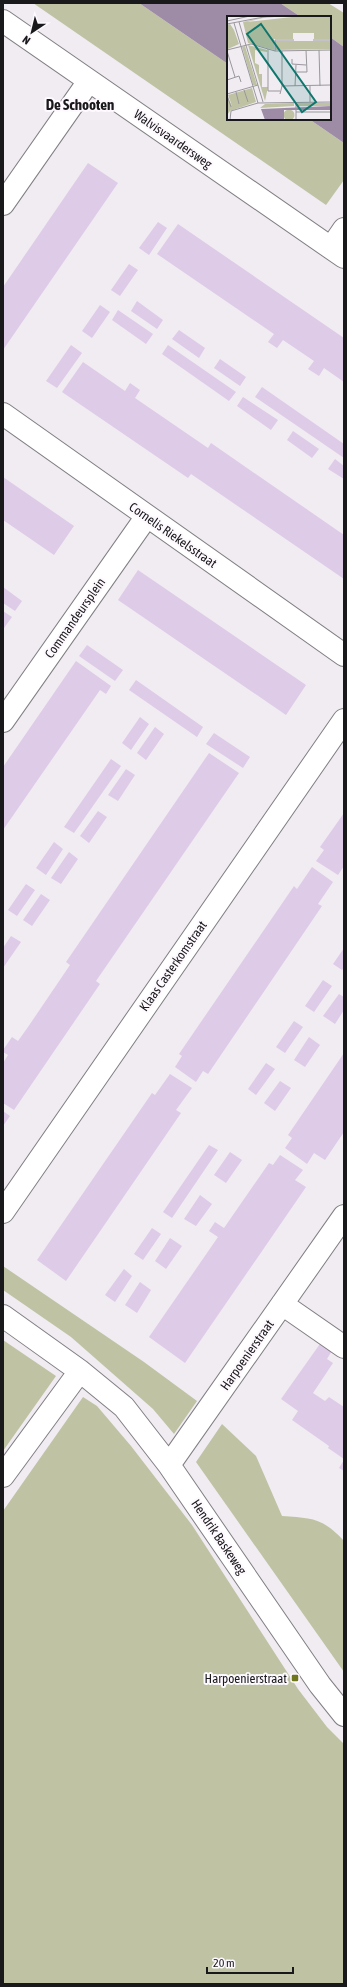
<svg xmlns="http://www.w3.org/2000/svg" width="347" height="1987" viewBox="0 0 347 1987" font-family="'Asap Condensed',sans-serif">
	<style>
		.green { fill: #bfc3a4 }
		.water { fill: #9e8ca7 }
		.building { fill: #decbe8 }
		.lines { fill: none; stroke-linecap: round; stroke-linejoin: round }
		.street-casing { stroke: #827f84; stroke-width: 24 }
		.street { stroke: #fff; stroke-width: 22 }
		.poi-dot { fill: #6f751d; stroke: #fdf9fe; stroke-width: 1.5 }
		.labels { text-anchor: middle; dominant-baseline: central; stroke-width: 4; stroke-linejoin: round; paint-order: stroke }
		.street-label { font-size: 13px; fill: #19181a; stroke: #fdf9fe }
		.poi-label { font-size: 13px; fill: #19181a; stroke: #fdf9fe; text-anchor: end }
		.quarter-label { font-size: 15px; font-weight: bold; fill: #19181a; stroke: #fdf9fe }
		.inset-road { fill: none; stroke: #9a979c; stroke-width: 1 }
		.view { fill: #0f766e; fill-opacity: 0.15; stroke: #0f766e; stroke-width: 2 }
		.inset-edge { fill: none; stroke: #19181a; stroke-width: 2 }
	</style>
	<rect width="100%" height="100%" fill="#f0ecf2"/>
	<path class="green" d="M 33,3 L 139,3 L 228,64 L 228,119 L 309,119 L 344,143 L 344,180 L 326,205 Z
		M 280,3 L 328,3 L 344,13 L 344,47 L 330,37 L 330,17 L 301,17 Z
		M 3,1266 L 144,1362 L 197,1401 L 174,1434 L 153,1409 L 71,1337 L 3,1290 Z
		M 3,1340 L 56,1376 L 3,1451 Z
		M 83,1397 L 97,1406 L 131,1446 L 192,1525 L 298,1689 L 327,1727 L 344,1744 L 344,1984 L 3,1984 L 3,1511 Z
		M 222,1424 L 256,1456 L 282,1516 C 312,1518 323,1518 344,1541 L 344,1672 L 196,1462 Z"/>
	<path class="water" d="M 139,3 L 280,3 L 301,17 L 228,17 L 228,64 Z
		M 330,37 L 344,47 L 344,143 L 309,119 L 330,119 Z"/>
	<path class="building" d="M 88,163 L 118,183 L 3,350 L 3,287 Z
		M 158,222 L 167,228 L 149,255 L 139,248 Z
		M 178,224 L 344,338 L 344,382 L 324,368 L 319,376 L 308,369 L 314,361 L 283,340 L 277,348 L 268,342 L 274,334 L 157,254 Z
		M 129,264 L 138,270 L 120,296 L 111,290 Z
		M 137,301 L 163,320 L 157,329 L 131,311 Z
		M 100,305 L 110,312 L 92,338 L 82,331 Z
		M 118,310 L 153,334 L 146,344 L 112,320 Z
		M 179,330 L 205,348 L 199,358 L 172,339 Z
		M 71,345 L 82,353 L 57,388 L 46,381 Z
		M 168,345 L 236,392 L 229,401 L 162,354 Z
		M 220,359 L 246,377 L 240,386 L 214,368 Z
		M 83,362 L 125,391 L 130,383 L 140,390 L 135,398 L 208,448 L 211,443 L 344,535 L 344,579 L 191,474 L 188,478 L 62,392 Z
		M 262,387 L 344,444 L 344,458 L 255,397 Z
		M 243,397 L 278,420 L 271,430 L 237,406 Z
		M 293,431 L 319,449 L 312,458 L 287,440 Z
		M 335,459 L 344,466 L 344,479 L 328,469 Z
		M 3,477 L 74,526 L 54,555 L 3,520 Z
		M 138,570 L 306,685 L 286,715 L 118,600 Z
		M 3,587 L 22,601 L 15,611 L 3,603 Z
		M 3,611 L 12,617 L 4,628 L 3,627 Z
		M 87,645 L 123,670 L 115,681 L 79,656 Z
		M 76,661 L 111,686 L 106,694 L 100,690 L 3,830 L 3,767 Z
		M 136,680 L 203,727 L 197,737 L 129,690 Z
		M 140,717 L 149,724 L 131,750 L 122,743 Z
		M 155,727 L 164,734 L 146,760 L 137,753 Z
		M 214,733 L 250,757 L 243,768 L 206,744 Z
		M 209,753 L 239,773 L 96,981 L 100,984 L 14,1110 L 3,1103 L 3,1063 L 8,1055 L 3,1052 L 3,1050 L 12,1037 L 18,1041 L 28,1027 L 70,965 L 66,962 Z
		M 111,759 L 121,766 L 74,833 L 64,827 Z
		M 126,769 L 135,775 L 118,801 L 108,795 Z
		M 98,811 L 107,817 L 89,843 L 80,836 Z
		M 344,813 L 344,866 L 338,875 L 316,861 L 324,850 L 320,847 Z
		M 54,842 L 63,849 L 46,875 L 36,868 Z
		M 69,852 L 78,859 L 61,884 L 51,878 Z
		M 312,867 L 333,882 L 318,904 L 322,906 L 208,1074 L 203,1071 L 196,1082 L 175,1067 L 182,1056 L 179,1054 L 294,886 L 297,889 Z
		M 26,884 L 35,890 L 17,916 L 8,910 Z
		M 41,894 L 50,900 L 32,926 L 23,920 Z
		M 11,936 L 21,942 L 3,968 L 3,948 Z
		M 344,948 L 344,968 L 342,970 L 333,964 Z
		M 323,980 L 332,986 L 314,1012 L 305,1006 Z
		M 339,994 L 344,997 L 344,1010 L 335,1024 L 323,1016 Z
		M 294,1021 L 303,1027 L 285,1053 L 276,1047 Z
		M 309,1037 L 320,1045 L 305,1067 L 294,1060 Z
		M 344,1053 L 344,1132 L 325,1160 L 314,1153 L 307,1164 L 285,1148 L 292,1138 L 288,1135 Z
		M 266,1063 L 275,1069 L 256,1095 L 248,1089 Z
		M 170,1074 L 192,1088 L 176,1110 L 181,1113 L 66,1281 L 37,1260 L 152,1093 L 155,1095 Z
		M 280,1081 L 291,1088 L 275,1111 L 264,1103 Z
		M 3,1111 L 10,1116 L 3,1126 Z
		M 209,1145 L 218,1150 L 172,1218 L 163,1212 Z
		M 230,1152 L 242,1160 L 226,1183 L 214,1175 Z
		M 280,1155 L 303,1170 L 295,1180 L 306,1187 L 185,1363 L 149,1337 L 218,1237 L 209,1231 L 215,1222 L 224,1228 L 269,1163 L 273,1165 Z
		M 200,1195 L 212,1204 L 196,1226 L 184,1219 Z
		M 152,1228 L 161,1234 L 143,1260 L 134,1254 Z
		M 170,1238 L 182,1246 L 166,1269 L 155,1261 Z
		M 124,1269 L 132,1276 L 115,1302 L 105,1295 Z
		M 140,1282 L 151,1290 L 137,1313 L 125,1305 Z
		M 322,1341 L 333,1349 L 327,1359 L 333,1363 L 313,1393 L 325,1401 L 329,1397 L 344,1407 L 344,1459 L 328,1448 L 329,1446 L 292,1420 L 298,1411 L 281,1399 Z
		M 344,1460 L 344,1471 L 339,1468 Z"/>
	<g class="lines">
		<g class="street-casing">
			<path id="street" d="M 3,21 L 344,257
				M 3,204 L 89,81
				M 331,248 L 344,229
				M 3,414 L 344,655
				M 3,721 L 147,516
				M 3,1212 L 344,720
				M 282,1304 L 344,1347
				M 3,1316 L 80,1371 L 124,1407 L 169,1465 L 320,1685 L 344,1715
				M 169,1465 L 344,1216
				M 3,1476 L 80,1371"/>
		</g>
		<use href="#street" class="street"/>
	</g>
	<rect class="poi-dot" x="291" y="1674" width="8" height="8" rx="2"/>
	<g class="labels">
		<g class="street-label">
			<text transform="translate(173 139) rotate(35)">Walvisvaardersweg</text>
			<text transform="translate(173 535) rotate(35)">Cornelis Riekelsstraat</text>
			<text transform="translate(75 618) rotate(-55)">Commandeursplein</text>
			<text transform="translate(173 966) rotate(-55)">Klaas Casterkomstraat</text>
			<text transform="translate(247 1355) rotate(-55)">Harpoenierstraat</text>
			<text transform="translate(219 1537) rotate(56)">Hendrik Baskeweg</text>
		</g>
		<g class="poi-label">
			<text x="287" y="1678">Harpoenierstraat</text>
		</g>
		<g class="quarter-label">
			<text x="80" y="104">De Schooten</text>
		</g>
	</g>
	<g transform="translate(227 16)">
		<rect width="104" height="104" fill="#f0ecf2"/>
		<path d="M 43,0 L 59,0 L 36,2 L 19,6 L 74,0 L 104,0 L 104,23 L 87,23 L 87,17 L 66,17 L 66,23 L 47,23 L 47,34 L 21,27 L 16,6 ZM 3,8 L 7,14 L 12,28 L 1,33 L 0,9 ZM 48,25 L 104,25 L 104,33 L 48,34 ZM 21,29 L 40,34 L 40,36 L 28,34 L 28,47 L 32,49 L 32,58 L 35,58 L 35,71 L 41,71 L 38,85 ZM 18,30 L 30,69 L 26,69 L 15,31 ZM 25,72 L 29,86 L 3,95 L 0,99 L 0,80 L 5,90 L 1,79 ZM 67,87 L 67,90 L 33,92 L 38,88 ZM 70,87 L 104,87 L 104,90 L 70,90 ZM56.5 99a5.5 5.5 0 1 1 11 0a5.5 5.5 0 1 1-11 0Z" fill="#bfc3a4"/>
		<path d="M 104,90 L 104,94 L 57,94 L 57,104 L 38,104 L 34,93 Z" fill="#9e8ca7"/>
		<path class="inset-road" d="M 0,5 L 23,0M 12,6 L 36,86M 7,7 L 31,87M 0,8 L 42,0M 86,24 L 104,24M 41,33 L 41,75 L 53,75M 0,34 L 24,28 L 48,35 L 104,34M 92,34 L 93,70M 0,35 L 8,61M 48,35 L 48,24 L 67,24M 55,35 L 55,70M 65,43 L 65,48 L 79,49M 69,56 L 80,56 L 79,34M 0,64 L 12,60 L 14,66M 68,70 L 69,49M 83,70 L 83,86M 17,74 L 21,86M 9,76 L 12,88M 0,78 L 31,69M 53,78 L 55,70 L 104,69M 0,79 L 4,91M 69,86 L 69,104M 69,96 L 104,96M 3,104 L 4,95 L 31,87 L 104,86"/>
		<path class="view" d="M 34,8 L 89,86 L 75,96 L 20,18 Z"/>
		<rect width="104" height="104" class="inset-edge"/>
	</g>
	<rect width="347" height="1987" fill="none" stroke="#19181a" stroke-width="8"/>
	<g transform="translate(32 32) rotate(215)" stroke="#fdf9fe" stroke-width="3" paint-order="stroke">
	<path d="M0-3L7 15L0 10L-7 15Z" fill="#19181a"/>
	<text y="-6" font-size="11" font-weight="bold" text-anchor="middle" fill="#19181a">N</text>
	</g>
	<path d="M207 1967v6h86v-6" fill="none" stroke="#19181a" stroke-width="2"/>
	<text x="213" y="1967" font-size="12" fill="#19181a" stroke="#fdf9fe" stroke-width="3" paint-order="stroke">20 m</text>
</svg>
